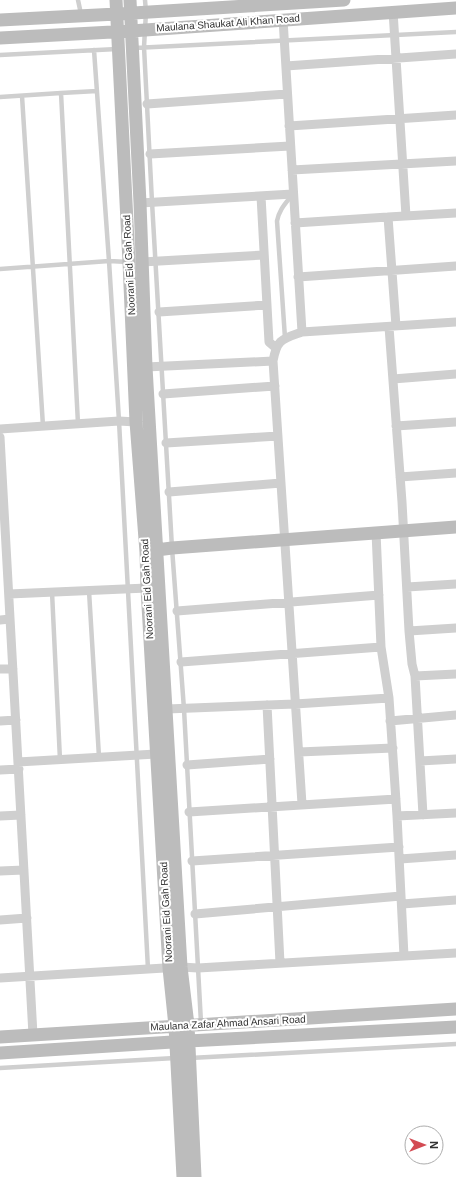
<svg xmlns="http://www.w3.org/2000/svg" width="456" height="1177" viewBox="0 0 456 1177" font-family="Arial,sans-serif">
	<style>
		.lines { fill: none; stroke-linecap: round; stroke-linejoin: round }
		.lane { stroke: #cfcfcf; stroke-width: 4.5 }
		.street { stroke: #cfcfcf; stroke-width: 9 }
		.secondary { stroke: #bcbcbc; stroke-width: 13 }
		.labels { text-anchor: middle; dominant-baseline: central; stroke-width: 4; stroke-linejoin: round; paint-order: stroke }
		.street-label { font-size: 10px; fill: #323232; stroke: #fff }
	</style>
	<rect width="100%" height="100%" fill="#fff"/>
	<g class="lines">
		<path class="lane" d="M 78,0 L 81,14
			M 145,0 L 146,12 L 144,47 L 152,202 L 172,548 L 184,709 L 201,1023
			M 134,48 L 456,32
			M 94,50 L 109,261 L 119,421 L 148,969
			M 0,55 L 117,49
			M 61,93 L 97,91
			M 22,96 L 43,426
			M 0,97 L 61,93 L 78,424
			M 0,269 L 109,261 L 128,262
			M 285,338 L 277,221 C 279,210 285,204 292,195
			M 89,591 L 99,757
			M 52,592 L 60,760
			M 190,1058 L 456,1044
			M 0,1068 L 175,1058"/>
		<path class="street" d="M 393,11 L 406,216
			M 283,19 L 302,332
			M 286,66 L 456,54
			M 147,104 L 287,94
			M 289,126 L 456,115
			M 150,154 L 290,146
			M 292,170 L 456,161
			M 261,196 L 269,342 L 276,348
			M 140,203 L 293,194
			M 295,223 L 388,217
			M 142,262 L 264,255
			M 298,277 L 456,266
			M 159,312 L 267,305
			M 396,326 L 388,217 L 456,213
			M 389,327 L 402,502 L 409,631 L 412,664 L 415,676 L 423,815
			M 273,361 L 302,804
			M 146,367 L 273,361 C 277,339 282,339 302,332 L 456,322
			M 393,379 L 456,374
			M 163,394 L 275,386
			M 396,426 L 456,422
			M 0,429 L 119,421 L 136,422
			M 0,437 L 33,1035
			M 166,443 L 278,436
			M 400,477 L 456,473
			M 169,492 L 281,483
			M 376,532 L 381,647 L 389,698 L 397,816 L 404,956
			M 407,587 L 456,584
			M 9,594 L 147,588
			M 177,611 L 379,595
			M 0,620 L 10,619
			M 409,631 L 456,628
			M 181,662 L 381,647
			M 0,669 L 13,669
			M 415,676 L 456,674
			M 267,705 L 280,963
			M 167,709 L 295,704 L 389,698
			M 0,721 L 16,720
			M 390,721 L 456,715
			M 299,752 L 393,748
			M 420,761 L 456,759
			M 18,762 L 156,754
			M 187,765 L 270,759
			M 0,770 L 19,769
			M 189,812 L 396,799
			M 0,816 L 21,815
			M 397,816 L 456,813
			M 400,859 L 456,855
			M 192,861 L 399,847
			M 0,871 L 24,870
			M 402,904 L 456,900
			M 195,914 L 401,896
			M 0,920 L 27,918
			M 0,978 L 181,967 L 198,968 L 456,953"/>
		<path class="secondary" d="M 116,0 L 129,262 L 136,422 L 146,552 L 147,588 L 169,968 L 175,1026 L 183,1177
			M 130,0 L 140,203 L 146,367 L 181,967 L 188,1025 L 195,1177
			M 0,20 L 117,14 L 344,0
			M 0,38 L 131,31 L 456,8
			M 149,551 L 172,548 L 456,527
			M 0,1037 L 456,1009
			M 0,1053 L 188,1041 L 456,1027"/>
	</g>
	<g class="labels">
		<g class="street-label">
			<text transform="translate(228 23) rotate(-4)">Maulana Shaukat Ali Khan Road</text>
			<text transform="translate(129 265) rotate(-93)">Noorani Eid Gah Road</text>
			<text transform="translate(147 589) rotate(-93)">Noorani Eid Gah Road</text>
			<text transform="translate(166 912) rotate(-93)">Noorani Eid Gah Road</text>
			<text transform="translate(228 1023) rotate(-3)">Maulana Zafar Ahmad Ansari Road</text>
		</g>
	</g>
	<g transform="translate(424 1145) rotate(90)"><circle r="19" fill="#ffffff" stroke="#adadad"/>
	<path d="M0-3L7 15L0 10L-7 15Z" fill="#d34b53"/>
	<text y="-6" font-size="11" font-weight="bold" text-anchor="middle" fill="#323232">N</text>
	</g>
</svg>
